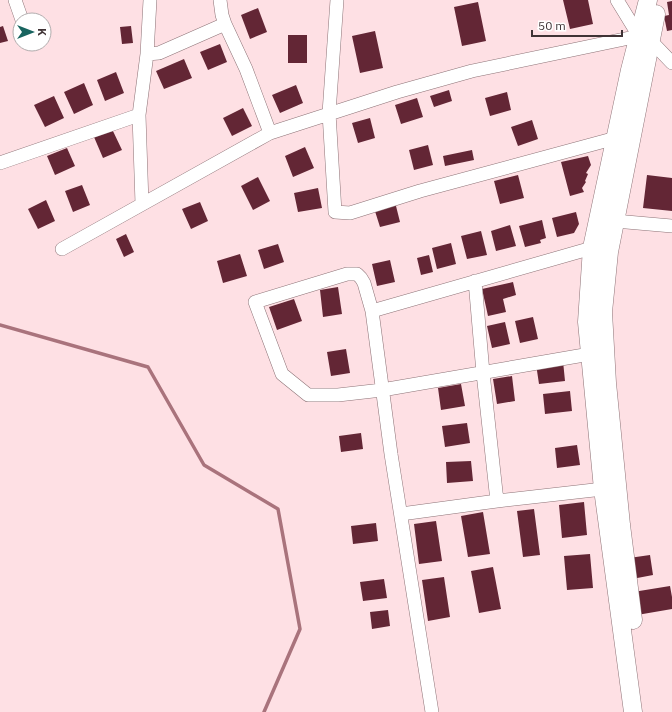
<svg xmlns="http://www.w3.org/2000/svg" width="672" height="712" viewBox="0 0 672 712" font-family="'IBM Plex Sans',sans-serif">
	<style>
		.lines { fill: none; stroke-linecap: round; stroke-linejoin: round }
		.stream { stroke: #a9737c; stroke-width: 3.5 }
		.building { fill: #632635 }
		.street-casing { stroke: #8d7377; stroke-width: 14 }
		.secondary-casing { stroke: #8d7377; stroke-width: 19 }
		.street { stroke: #fff; stroke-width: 13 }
		.secondary { stroke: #fff; stroke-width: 18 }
	</style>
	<rect width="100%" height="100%" fill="#fee0e4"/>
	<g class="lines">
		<path class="stream" d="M 0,325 L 148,367 L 204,465 L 278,509 L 300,629 L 264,712"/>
	</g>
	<path class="building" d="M 563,0 L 588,0 L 593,24 L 570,29 Z
		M 672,1 L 672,30 L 667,31 L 664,16 L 669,15 L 667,2 Z
		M 478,2 L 486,41 L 462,46 L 454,7 Z
		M 258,8 L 267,32 L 250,39 L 241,15 Z
		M 3,26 L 8,41 L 0,43 L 0,27 Z
		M 131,26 L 133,43 L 122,44 L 120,27 Z
		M 375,31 L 383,68 L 360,73 L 352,36 Z
		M 288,35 L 307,35 L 307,63 L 288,63 Z
		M 220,44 L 227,62 L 208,70 L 200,52 Z
		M 184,59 L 192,78 L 164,89 L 156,71 Z
		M 116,72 L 124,93 L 105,101 L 97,80 Z
		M 84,83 L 93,105 L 74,114 L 64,92 Z
		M 296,85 L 303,103 L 280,113 L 272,95 Z
		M 449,90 L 452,101 L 434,107 L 430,96 Z
		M 507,92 L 511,110 L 490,116 L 485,98 Z
		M 54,96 L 64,118 L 45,127 L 34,105 Z
		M 417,98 L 423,117 L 401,124 L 395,105 Z
		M 243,108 L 252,126 L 232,136 L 223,118 Z
		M 370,118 L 375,138 L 358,143 L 352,123 Z
		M 532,120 L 538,139 L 518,146 L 511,127 Z
		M 112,129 L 122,150 L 103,158 L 94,137 Z
		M 428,145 L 433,165 L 414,170 L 409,150 Z
		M 305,147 L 314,168 L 293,177 L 285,156 Z
		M 67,148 L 75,166 L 55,175 L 47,156 Z
		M 472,150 L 474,160 L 445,166 L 443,156 Z
		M 588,156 L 591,165 L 586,173 L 588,174 L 585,181 L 586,182 L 582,188 L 584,192 L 570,196 L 561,162 Z
		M 518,175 L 524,198 L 500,204 L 494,181 Z
		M 647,175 L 672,178 L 672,211 L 643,208 Z
		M 258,177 L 270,201 L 253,210 L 241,186 Z
		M 82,185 L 90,205 L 73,212 L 65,191 Z
		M 318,188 L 322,208 L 298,212 L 294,193 Z
		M 46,200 L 55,221 L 38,229 L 28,209 Z
		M 200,202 L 208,221 L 191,229 L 182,209 Z
		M 395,202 L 400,222 L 380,227 L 374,208 Z
		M 576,212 L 579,224 L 574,233 L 557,237 L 552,218 Z
		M 542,220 L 546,238 L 540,240 L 541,243 L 525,247 L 519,226 Z
		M 510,225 L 516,246 L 496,251 L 491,231 Z
		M 481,231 L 487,255 L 467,259 L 461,236 Z
		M 126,234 L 134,252 L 124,257 L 116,239 Z
		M 451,243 L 456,264 L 437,269 L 432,248 Z
		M 278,244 L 284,262 L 264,269 L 258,250 Z
		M 240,254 L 247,276 L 223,283 L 217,261 Z
		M 429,255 L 433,272 L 421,275 L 417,258 Z
		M 390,260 L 395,282 L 377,286 L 372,264 Z
		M 513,282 L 516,295 L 503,299 L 506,312 L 488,316 L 482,289 Z
		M 338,287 L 342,314 L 323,317 L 320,290 Z
		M 294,299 L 302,321 L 277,330 L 269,307 Z
		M 533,317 L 538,339 L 520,343 L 515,321 Z
		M 505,322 L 510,344 L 492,348 L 487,326 Z
		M 346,349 L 350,373 L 331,376 L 327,352 Z
		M 563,361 L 565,381 L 539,384 L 536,364 Z
		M 512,376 L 515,401 L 497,404 L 493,379 Z
		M 461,384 L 465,406 L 441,410 L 438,388 Z
		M 570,391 L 572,411 L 545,414 L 543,394 Z
		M 467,423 L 470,443 L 445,447 L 442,426 Z
		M 361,433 L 363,449 L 341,452 L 339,436 Z
		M 577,445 L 580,465 L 557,468 L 555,448 Z
		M 471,461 L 473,481 L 447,483 L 446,462 Z
		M 584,502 L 587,535 L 562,538 L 559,505 Z
		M 534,509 L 540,555 L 523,557 L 517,511 Z
		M 483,512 L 490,554 L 468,557 L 461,516 Z
		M 436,521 L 442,561 L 419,564 L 414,524 Z
		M 376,523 L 378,541 L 353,544 L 351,526 Z
		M 590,554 L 593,588 L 567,590 L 564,556 Z
		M 650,555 L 653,575 L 632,579 L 629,558 Z
		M 493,567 L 501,609 L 479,613 L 471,571 Z
		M 444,577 L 450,617 L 428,621 L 422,580 Z
		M 384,579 L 387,598 L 363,601 L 360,582 Z
		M 670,586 L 672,597 L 672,609 L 637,615 L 633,592 Z
		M 388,610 L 390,626 L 372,629 L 370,612 Z"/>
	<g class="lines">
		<g class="street-casing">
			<path id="street" d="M 15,0 L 22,20
				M 220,0 L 222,15 L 225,24 L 246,69 L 270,133
				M 337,0 L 329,113 L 335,212 L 350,213 L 420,191 L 616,138
				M 617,0 L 639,36
				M 147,54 L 159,53 L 225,24
				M 0,163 L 139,115
				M 142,204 L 139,115 L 147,54 L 150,0
				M 615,221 L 672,226
				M 62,249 L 270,133 L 397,92 L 472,71 L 639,36 L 651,41 L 672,63
				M 475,281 L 483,373 L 497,501
				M 372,311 L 592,248
				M 401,514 L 497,501 L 603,489 L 612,486
				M 432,712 L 391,454 L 372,311 L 364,283 L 361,278 L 357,274 L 347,274 L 255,302 L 282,374 L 308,395 L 338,395 L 382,390 L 590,354"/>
		</g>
		<g class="secondary-casing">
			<path id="secondary" d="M 633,620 L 621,525 L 607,383 L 603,312 L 609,252 L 656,14
				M 633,712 L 603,489 L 587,322 L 592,248 L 630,70 L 648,0"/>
		</g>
		<use href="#street" class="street"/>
		<use href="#secondary" class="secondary"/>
	</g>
	<g transform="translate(32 32) rotate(90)"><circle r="19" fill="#ffffff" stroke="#b2adae"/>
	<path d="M0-3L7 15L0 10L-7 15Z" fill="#18645f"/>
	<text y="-6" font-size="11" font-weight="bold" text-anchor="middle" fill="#3f3335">K</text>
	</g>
	<path d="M532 30v6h90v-6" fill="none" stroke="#3f3335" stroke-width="2"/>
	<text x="538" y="30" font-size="12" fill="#3f3335" stroke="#ffffff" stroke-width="3" paint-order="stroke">50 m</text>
</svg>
